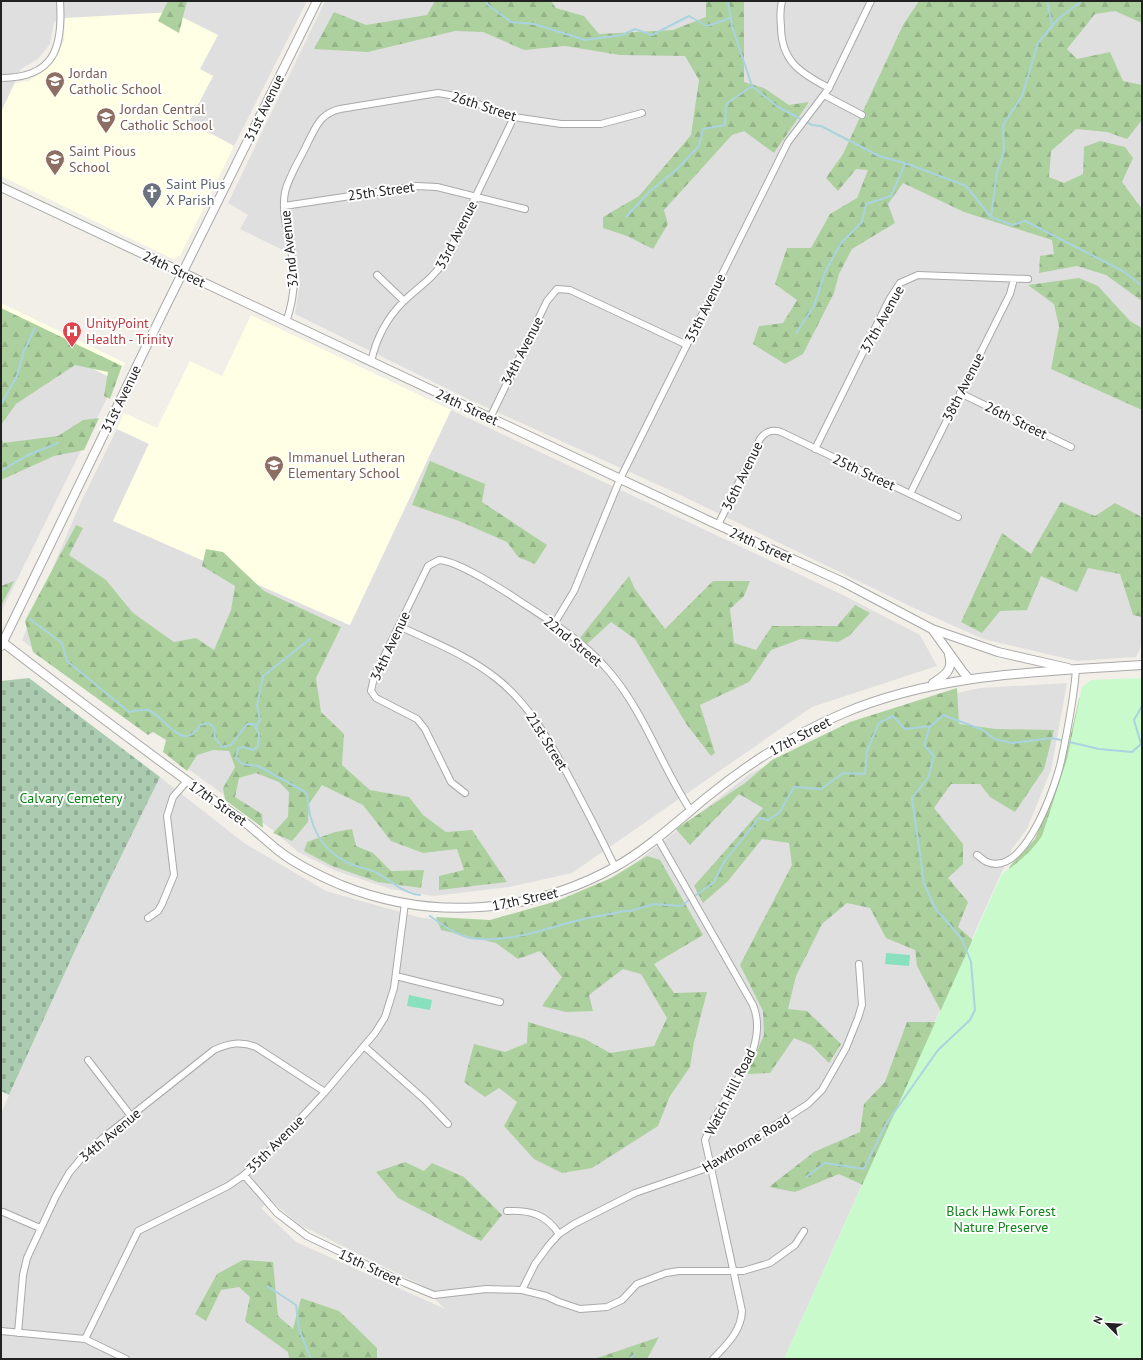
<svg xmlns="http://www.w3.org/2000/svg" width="1143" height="1360" viewBox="0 0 1143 1360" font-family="'PT Sans',sans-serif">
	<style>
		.residential { fill: #e0dfdf; fill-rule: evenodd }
		.education { fill: #ffffe5 }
		.forest { fill: url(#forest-firs) }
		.cemetery { fill: url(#cemetery-stones) }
		.park { fill: #c8facc }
		.pitch { fill: #88e0be }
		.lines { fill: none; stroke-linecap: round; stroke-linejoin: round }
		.stream { stroke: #aad3df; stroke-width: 2 }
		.minor-casing { stroke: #a9a9a9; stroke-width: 8 }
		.tertiary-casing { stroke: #a9a9a9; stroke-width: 10 }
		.minor { stroke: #fff; stroke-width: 6 }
		.tertiary { stroke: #fff; stroke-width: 8 }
		.labels { text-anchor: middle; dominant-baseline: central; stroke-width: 4; stroke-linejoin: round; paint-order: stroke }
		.education-label { font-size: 14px; fill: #785e54; stroke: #fff; text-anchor: start }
		.street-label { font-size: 14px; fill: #222; stroke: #fff }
		.worship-label { font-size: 14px; fill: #5b616d; stroke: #fff; text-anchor: start }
		.health-label { font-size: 14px; fill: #be3a42; stroke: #fff; text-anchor: start }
		.park-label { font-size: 14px; fill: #0c8416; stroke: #fff }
	</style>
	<defs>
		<pattern id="forest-firs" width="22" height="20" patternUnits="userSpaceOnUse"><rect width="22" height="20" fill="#add19e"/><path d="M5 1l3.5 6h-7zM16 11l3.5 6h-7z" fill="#95b388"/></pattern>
		<pattern id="cemetery-stones" width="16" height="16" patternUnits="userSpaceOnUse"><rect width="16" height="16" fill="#aacbaf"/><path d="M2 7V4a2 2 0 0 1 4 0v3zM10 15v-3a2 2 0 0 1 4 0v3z" fill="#92ae96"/></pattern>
	</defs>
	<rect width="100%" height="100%" fill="#f2efe9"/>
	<path class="residential" d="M 1,1 L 307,1 L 234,146 L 189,122 L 213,76 L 65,18 L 54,22 L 50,44 L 38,59 L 21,69 L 1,112 Z
		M 325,1 L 1142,1 L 1142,644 L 1136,657 L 1077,661 L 983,639 L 916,609 L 674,492 L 468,399 L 295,314 L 300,282 L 297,257 L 240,229 L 248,215 L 228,203 Z
		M 20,333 L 116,380 L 1,612 L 1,371 Z
		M 451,410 L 841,594 L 920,635 L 937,666 L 812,707 L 572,873 L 509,887 L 433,896 L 391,889 L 336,871 L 298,852 L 274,831 L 170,756 L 181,729 L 91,694 L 22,640 L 80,504 L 117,429 L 149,443 L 113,521 L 349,625 Z
		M 1067,683 L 1051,770 L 1027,829 L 1012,849 L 784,1359 L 1,1359 L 1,1113 L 79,942 L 160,777 L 244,843 L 326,891 L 418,917 L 494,929 L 611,882 L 751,773 L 854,723 L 921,701 L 980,688 ZM 270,1200 L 300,1225 L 421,1285 L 445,1309 L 296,1242 L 261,1208 Z"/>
	<path class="education" d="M 172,12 L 218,35 L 200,69 L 213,76 L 189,122 L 234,146 L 180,256 L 173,259 L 1,176 L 1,112 L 15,83 L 29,81 L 48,67 L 64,41 L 65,18 Z
		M 1,303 L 125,363 L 116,380 L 20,333 L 1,371 Z
		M 251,315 L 451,410 L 350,625 L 113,521 L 149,444 L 117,429 L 124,413 L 157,428 L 190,361 L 222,376 Z"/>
	<path class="forest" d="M 168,1 L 187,1 L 179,33 L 158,21 Z
		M 435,1 L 551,1 L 556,8 L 584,16 L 599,34 L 673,30 L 706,17 L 706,1 L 744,1 L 744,82 L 764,88 L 789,105 L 809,102 L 774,153 L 744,131 L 732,135 L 664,210 L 668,224 L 653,249 L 627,236 L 603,228 L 603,217 L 639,196 L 691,135 L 699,80 L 685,56 L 620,55 L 565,46 L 524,50 L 483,32 L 455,31 L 368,52 L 314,49 L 334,12 L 366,25 L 427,15 Z
		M 919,1 L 1142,1 L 1142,23 L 1115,11 L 1095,14 L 1067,49 L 1077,59 L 1110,52 L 1123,81 L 1142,85 L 1142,120 L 1127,139 L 1107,132 L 1076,129 L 1051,151 L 1049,177 L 1064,183 L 1083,174 L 1084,147 L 1100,141 L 1125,147 L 1133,158 L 1122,182 L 1142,209 L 1142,301 L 1106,275 L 1077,266 L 1039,273 L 1040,256 L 1054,254 L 1052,240 L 964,212 L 903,183 L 888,204 L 895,223 L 852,249 L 839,274 L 834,293 L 803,354 L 785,364 L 753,344 L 759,326 L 783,323 L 797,300 L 775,284 L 787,248 L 811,248 L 830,214 L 857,198 L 868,170 L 856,169 L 838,191 L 826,178 L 843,154 L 903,25 Z
		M 1079,278 L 1098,286 L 1130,321 L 1142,328 L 1142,410 L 1051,369 L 1059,327 L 1054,304 L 1028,285 Z
		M 1,308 L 122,366 L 110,399 L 104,396 L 108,372 L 75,365 L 16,404 L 1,425 Z
		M 99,418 L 84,450 L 54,456 L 1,480 L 1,434 L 3,443 L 58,436 L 83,420 Z
		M 430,461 L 485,484 L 482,502 L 547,545 L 535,564 L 518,557 L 507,542 L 459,521 L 412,505 Z
		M 1061,502 L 1095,516 L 1115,503 L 1140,516 L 1142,520 L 1142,617 L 1133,615 L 1120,574 L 1088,568 L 1077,592 L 1041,576 L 1027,610 L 1000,611 L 982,633 L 961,622 L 1002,533 L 1031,554 Z
		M 76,525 L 83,528 L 69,555 L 106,580 L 133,613 L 174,642 L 196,638 L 214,650 L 231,610 L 235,586 L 202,566 L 206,549 L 223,552 L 264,591 L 341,627 L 316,678 L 321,712 L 344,734 L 342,765 L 370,790 L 409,797 L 423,815 L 446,832 L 472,830 L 507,882 L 439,890 L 439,876 L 464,870 L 457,849 L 423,853 L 391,841 L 363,805 L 322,785 L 309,804 L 308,822 L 292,841 L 273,833 L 288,817 L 289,792 L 279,782 L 256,773 L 239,778 L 235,797 L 262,814 L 263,828 L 225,800 L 223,788 L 235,767 L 229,751 L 213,750 L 197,755 L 187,771 L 163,752 L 166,740 L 153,732 L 148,735 L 33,652 L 25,621 Z
		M 629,576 L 635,589 L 665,629 L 713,581 L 750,581 L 744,596 L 730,609 L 734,643 L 756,650 L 772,626 L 837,626 L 855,605 L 870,613 L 849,636 L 838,642 L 801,639 L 771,650 L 749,682 L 700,705 L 715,753 L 711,756 L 687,725 L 635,639 L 611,622 L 587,644 L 580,638 Z
		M 14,581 L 1,606 L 1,586 Z
		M 1090,682 L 1142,1359 L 865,1186 L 839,1174 L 795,1192 L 769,1187 L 814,1152 L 860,1132 L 864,1104 L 885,1082 L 907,1022 L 939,1022 L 943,1015 L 917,966 L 915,950 L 886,938 L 870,908 L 847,903 L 822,924 L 796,976 L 788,1009 L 807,1011 L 841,1044 L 829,1063 L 811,1045 L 794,1038 L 770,1073 L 747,1074 L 764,1035 L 763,1011 L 740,965 L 792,865 L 789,843 L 762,839 L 728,881 L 703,903 L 694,886 L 763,808 L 739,794 L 690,845 L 676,829 L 745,783 L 772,760 L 850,722 L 957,688 L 959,724 L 996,729 L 1054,730 L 1044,769 L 1015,812 L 990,797 L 980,784 L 951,784 L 934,808 L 963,844 L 963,864 L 948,878 L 968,902 L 958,927 L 981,947 L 1010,866 L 1035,839 L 1064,764 L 1079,699 Z
		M 352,829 L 356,846 L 373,853 L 391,871 L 424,870 L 421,888 L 378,882 L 332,866 L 304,851 L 307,842 L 335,832 Z
		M 647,856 L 660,860 L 703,935 L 654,964 L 674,993 L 707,992 L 694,1042 L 690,1067 L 670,1096 L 658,1126 L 592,1168 L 562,1173 L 534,1159 L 504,1126 L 517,1102 L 499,1088 L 485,1097 L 464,1082 L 474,1044 L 505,1052 L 527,1043 L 528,1022 L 585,1039 L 610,1053 L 654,1046 L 667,1018 L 641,974 L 623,969 L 589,995 L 593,1011 L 566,1012 L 542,1006 L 562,977 L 540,951 L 518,959 L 496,943 L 441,930 L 436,917 L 490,920 L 557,901 L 611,878 Z
		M 405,1162 L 424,1171 L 432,1163 L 464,1177 L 502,1215 L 481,1241 L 398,1198 L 376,1172 Z
		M 243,1260 L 273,1262 L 278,1316 L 293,1329 L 301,1298 L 339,1311 L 377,1348 L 377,1359 L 289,1359 L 288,1352 L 245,1321 L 250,1297 L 239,1287 L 221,1290 L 206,1321 L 195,1314 L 217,1274 Z
		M 659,1337 L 647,1359 L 578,1359 L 597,1358 Z"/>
	<path class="cemetery" d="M 29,678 L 160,777 L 79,942 L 9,1095 L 1,1091 L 1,681 Z"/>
	<path class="park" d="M 1142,678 L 1142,1359 L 784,1359 L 1002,874 C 1018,863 1032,851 1042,836 L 1067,759 L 1082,687 L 1091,680 Z"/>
	<path class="pitch" d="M 886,953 L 910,955 L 909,966 L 885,964 Z
		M 409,995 L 432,1000 L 430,1010 L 407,1006 Z"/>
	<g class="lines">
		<path class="stream" d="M 486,1 L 487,4 L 511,22 L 534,24 L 585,40 L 622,35 L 635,29 L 652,35 L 689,16 L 707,26 L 730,18
			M 728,1 L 732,26 L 752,86 L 778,107 L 812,125 L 821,126 L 879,156 L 908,164 L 966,186 L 991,217 L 1012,225 L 1025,221 L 1123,271 L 1142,286
			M 1047,1 L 1052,25
			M 991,216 L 997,172 L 1004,151 L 1003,125 L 1022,96 L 1038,43 L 1059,18 L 1082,1
			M 626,217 L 650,191 L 675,171 L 699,146 L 703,129 L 725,125 L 726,104 L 752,86
			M 796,333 L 814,306 L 825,272 L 841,243 L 862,222 L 866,204 L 891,196 L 905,164
			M 1,404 L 17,376 L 24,351 L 35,328
			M 1,471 L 28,455 L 58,443
			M 30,619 L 62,643 L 67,661 L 129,712 C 135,711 143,709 148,710 C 165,716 183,755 200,725 L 208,723 L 214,727 L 215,738 L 222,747 L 231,745 L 247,724 L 254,724 L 259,734 L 258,746 L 253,750 L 244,747 L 238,748 L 236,758 L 242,764 L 258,766 L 307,793 C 309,824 319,849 348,863 C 357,867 366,868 375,872 C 390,879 403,894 420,895
			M 256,727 L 260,720 L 257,706 L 263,676 L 310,639
			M 430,916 C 442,924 455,935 470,938 C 506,944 544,929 579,920 C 594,916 609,915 624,911 L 630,911 L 654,904 L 681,906 L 714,882 L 724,862 L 759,818 L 768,820 L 779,813 L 794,787 L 821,789 L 843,773 L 865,774 L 867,751 L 879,723 L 893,716 L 905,729 L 931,726 L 943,715 L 983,730 L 994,739 L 1012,743 L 1052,738 L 1099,749 L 1132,752 L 1141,744 L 1134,720 L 1142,706
			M 806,1177 L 825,1163 L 864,1169 L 886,1124 L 938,1050 L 970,1020 L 975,1010 L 971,962 L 962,939 L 935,908 L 924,883 L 912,798 L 928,778 L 934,756 L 924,745 L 930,726
			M 267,1286 L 296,1305 L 299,1329 L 311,1359
			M 628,1359 L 635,1355"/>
		<g class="minor-casing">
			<path id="minor" d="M 782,1 C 780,9 780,17 781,26 C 781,61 800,73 829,88
				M 1,78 C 55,78 63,47 60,1
				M 824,95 L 862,115
				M 284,206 L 417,186 L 437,187 L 525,209
				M 377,275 L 404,301
				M 286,322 C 294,300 296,279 292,256 C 289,235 281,214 285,192 C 289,175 301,158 308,142 C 317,125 320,114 340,109 L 438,93 L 456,96 L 514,117 L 561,124 L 601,124 L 642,113
				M 371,362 C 376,339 387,318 403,302 C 419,286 432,280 445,260 L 514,117
				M 960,393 L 1071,447
				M 490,418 L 547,301 L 557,289 L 570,290 L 687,345
				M 815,449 L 889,300 L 900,283 L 918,275 L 1028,279
				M 910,494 L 1010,294 L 1014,279
				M 718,525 L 760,439 C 766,431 772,429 781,432 L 958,517
				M 554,624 L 574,591 L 620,479 L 788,142 L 829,88 L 871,1
				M 399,626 C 433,642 467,655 496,678 C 529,704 548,739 568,775 C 584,805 600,836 615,867
				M 465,793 L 451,782 L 425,729 L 417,719 L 376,698 L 371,691 L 374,677 L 428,566 L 439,560 C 457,561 493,584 509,594 C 543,617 581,638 608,670 C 644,711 661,766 691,811
				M 657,837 L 753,1005 C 760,1022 757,1039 751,1057 L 714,1119 L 705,1140 L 742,1311 C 741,1332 726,1345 713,1359
				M 977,855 C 980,857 984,861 987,862 C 1025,878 1057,783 1062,757 C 1068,728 1074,698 1076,669
				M 148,918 L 158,911 L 162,904 L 174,875 L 167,816 L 173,797 L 187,781
				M 396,976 L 500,1002
				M 365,1047 L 425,1100 L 448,1124
				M 88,1060 L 131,1116
				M 244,1175 L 277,1213 L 307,1236 L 405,1283 L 434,1295 L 486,1289 L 522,1290 L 546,1296 L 559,1302 L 580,1309 L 607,1307 L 622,1300 L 637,1284 L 666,1273 L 679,1271 L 743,1271 L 770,1263 L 795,1245 L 804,1231
				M 507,1211 C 530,1210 546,1214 559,1234
				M 3,1212 L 40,1228
				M 522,1290 L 535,1264 L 549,1245 L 559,1234 L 574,1224 L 635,1193 L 710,1167 L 808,1104 L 822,1090 L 846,1048 L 858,1018 L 862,1005 L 859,964
				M 1,1331 L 85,1339 L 126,1359
				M 18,1333 L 23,1275 L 27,1258 L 56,1196 L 69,1173 L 84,1155 L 103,1138 L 214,1050 C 229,1043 241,1041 256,1047 L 325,1092
				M 85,1339 L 138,1231 L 228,1186 L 244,1175 L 274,1147 L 325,1092 L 375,1033 L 385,1017 L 394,988 L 405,903"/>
		</g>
		<g class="tertiary-casing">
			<path id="tertiary" d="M 1,187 L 718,525 L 843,582 L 932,629 L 998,652 L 1068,668
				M 932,629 L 963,672 L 969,679
				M 1,641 C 79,701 158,761 239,818 C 253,828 265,840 279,851 C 297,865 320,876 341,885 C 431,921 530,914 615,867 C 646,850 679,820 707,797 C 749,763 794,734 844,713 C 939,673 1041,672 1142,665
				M 1,646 L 164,310 L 317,1
				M 933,683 C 944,676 954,670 949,655"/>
		</g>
		<use href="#minor" class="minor"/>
		<use href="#tertiary" class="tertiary"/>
	</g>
	<defs>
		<g id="school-pin" transform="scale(1)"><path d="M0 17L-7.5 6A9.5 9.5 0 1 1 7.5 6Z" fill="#8d6e63" stroke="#fff"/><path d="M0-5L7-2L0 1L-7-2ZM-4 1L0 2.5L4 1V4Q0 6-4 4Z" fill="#fff"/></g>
		<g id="church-pin" transform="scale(1)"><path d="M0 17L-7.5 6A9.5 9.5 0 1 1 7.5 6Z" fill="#6b7280" stroke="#fff"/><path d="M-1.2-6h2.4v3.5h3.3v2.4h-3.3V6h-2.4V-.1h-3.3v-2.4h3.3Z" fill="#fff"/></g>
		<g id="hospital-pin" transform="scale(1)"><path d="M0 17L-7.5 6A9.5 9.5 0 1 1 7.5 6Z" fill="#e0444e" stroke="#fff"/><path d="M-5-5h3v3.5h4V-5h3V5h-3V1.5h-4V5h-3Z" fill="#fff"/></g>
	</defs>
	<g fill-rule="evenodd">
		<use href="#school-pin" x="55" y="81"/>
		<use href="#school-pin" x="106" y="117"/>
		<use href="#school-pin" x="55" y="159"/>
		<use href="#church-pin" x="152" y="192"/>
		<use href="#hospital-pin" x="72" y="331"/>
		<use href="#school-pin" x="274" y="465"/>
	</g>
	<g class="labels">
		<g class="education-label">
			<text x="69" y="73">Jordan<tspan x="69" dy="16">Catholic School</tspan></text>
			<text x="120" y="109">Jordan Central<tspan x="120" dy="16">Catholic School</tspan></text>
			<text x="69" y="151">Saint Pious<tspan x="69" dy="16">School</tspan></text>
			<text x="288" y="457">Immanuel Lutheran<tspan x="288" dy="16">Elementary School</tspan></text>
		</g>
		<g class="street-label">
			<text transform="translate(484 106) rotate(18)">26th Street</text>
			<text transform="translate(264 108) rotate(-64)">31st Avenue</text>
			<text transform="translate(381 191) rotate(-8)">25th Street</text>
			<text transform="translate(456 235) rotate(-63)">33rd Avenue</text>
			<text transform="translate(289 249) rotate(-96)">32nd Avenue</text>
			<text transform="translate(174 269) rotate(25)">24th Street</text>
			<text transform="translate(705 308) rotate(-64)">35th Avenue</text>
			<text transform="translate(882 319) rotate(-61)">37th Avenue</text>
			<text transform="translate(522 351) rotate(-63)">34th Avenue</text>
			<text transform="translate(963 387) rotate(-63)">38th Avenue</text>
			<text transform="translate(121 399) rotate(-64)">31st Avenue</text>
			<text transform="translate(467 407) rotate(25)">24th Street</text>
			<text transform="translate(1016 420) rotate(26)">26th Street</text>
			<text transform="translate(864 472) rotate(25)">25th Street</text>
			<text transform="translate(742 476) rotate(-64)">36th Avenue</text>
			<text transform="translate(761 545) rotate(24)">24th Street</text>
			<text transform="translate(573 641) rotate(39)">22nd Street</text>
			<text transform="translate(390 646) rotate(-65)">34th Avenue</text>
			<text transform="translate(800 736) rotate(-28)">17th Street</text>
			<text transform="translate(547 741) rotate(58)">21st Street</text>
			<text transform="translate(218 803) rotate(35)">17th Street</text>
			<text transform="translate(525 899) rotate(-12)">17th Street</text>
			<text transform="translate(730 1092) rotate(-63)">Watch Hill Road</text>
			<text transform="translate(110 1135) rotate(-40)">34th Avenue</text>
			<text transform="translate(746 1143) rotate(-31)">Hawthorne Road</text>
			<text transform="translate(275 1144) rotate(-45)">35th Avenue</text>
			<text transform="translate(370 1267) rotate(25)">15th Street</text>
		</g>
		<g class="worship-label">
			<text x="166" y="184">Saint Pius<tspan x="166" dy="16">X Parish</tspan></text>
		</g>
		<g class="health-label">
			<text x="86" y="323">UnityPoint<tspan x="86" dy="16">Health - Trinity</tspan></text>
		</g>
		<g class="park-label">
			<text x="71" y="798">Calvary Cemetery</text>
			<text x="1001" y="1211">Black Hawk Forest<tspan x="1001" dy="16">Nature Preserve</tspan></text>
		</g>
	</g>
	<rect width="1143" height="1360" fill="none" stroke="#222222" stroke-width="4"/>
	<g transform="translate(1107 1324) rotate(294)" stroke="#ffffff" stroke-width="3" paint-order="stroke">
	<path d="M0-3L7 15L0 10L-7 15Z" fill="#222222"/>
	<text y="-6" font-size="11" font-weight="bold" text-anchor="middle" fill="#222222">N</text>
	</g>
</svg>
